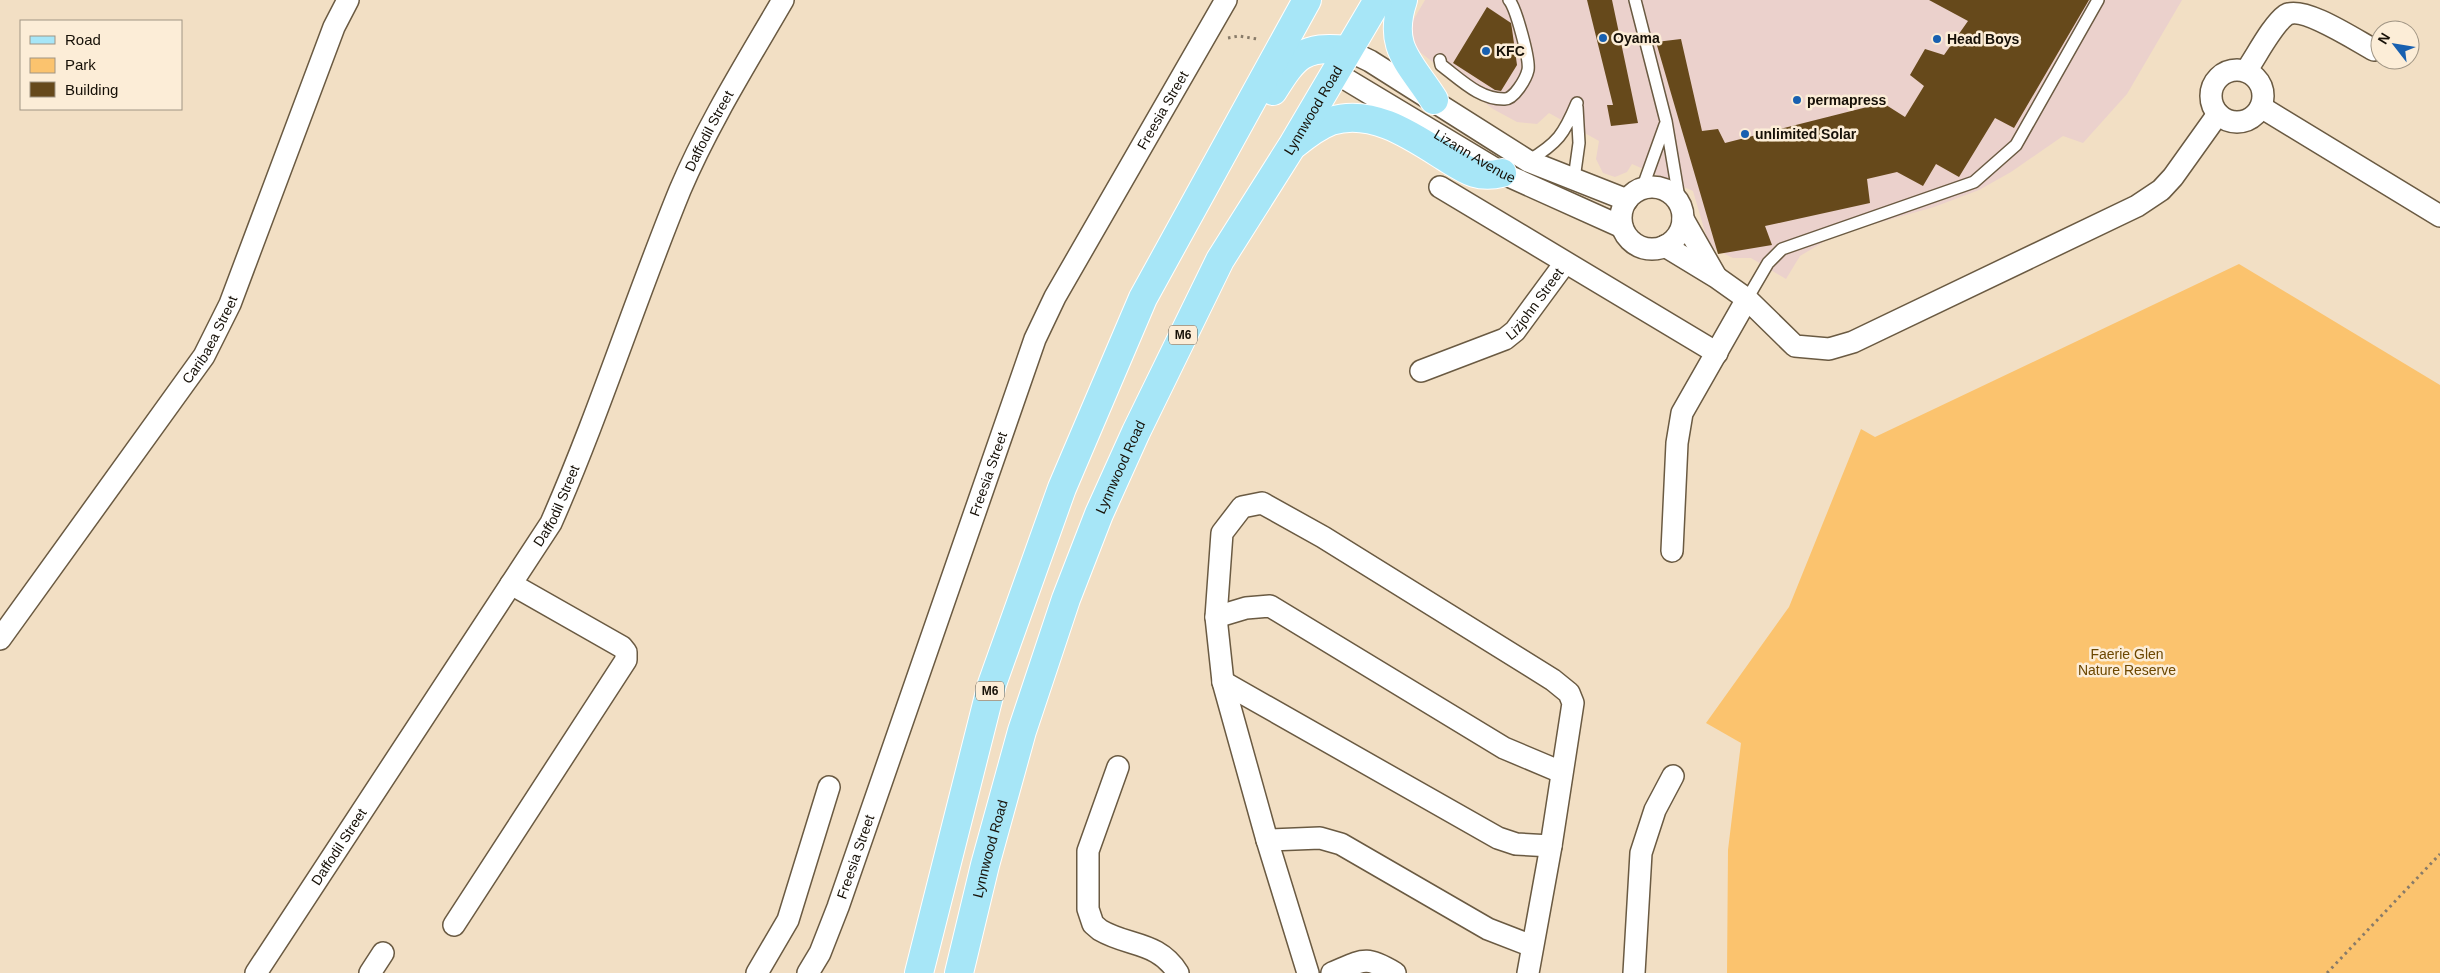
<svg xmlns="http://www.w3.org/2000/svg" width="2440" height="973" viewBox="0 0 2440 973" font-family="Helvetica,sans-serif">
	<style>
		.commercial { fill: #ebd1cc }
		.green { fill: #fbc36e }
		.building { fill: #66491b }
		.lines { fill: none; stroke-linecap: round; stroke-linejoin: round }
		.lane-casing { stroke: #6a5a42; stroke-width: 14 }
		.street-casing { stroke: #6a5a42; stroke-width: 24 }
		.primary-casing { stroke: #fff; stroke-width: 30 }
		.path { stroke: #887b69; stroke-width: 3; stroke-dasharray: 2.5 4; stroke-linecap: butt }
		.lane { stroke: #fff; stroke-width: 11 }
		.street { stroke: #fff; stroke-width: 21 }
		.primary { stroke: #a7e6f7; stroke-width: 28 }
		.poi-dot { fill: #1860b0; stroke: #fcedd7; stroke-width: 2 }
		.labels { text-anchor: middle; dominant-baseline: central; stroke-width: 5; stroke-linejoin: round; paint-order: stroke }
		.shield { fill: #fcedd7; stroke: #5b5245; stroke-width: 1 }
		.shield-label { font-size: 12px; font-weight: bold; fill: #161007 }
		.poi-label { font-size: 14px; font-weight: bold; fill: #161007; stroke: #fcedd7; text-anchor: start }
		.street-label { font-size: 14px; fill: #161007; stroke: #fcedd7 }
		.park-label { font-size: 14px; fill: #6c4700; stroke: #fcedd7 }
	</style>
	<rect width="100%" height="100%" fill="#f2dfc4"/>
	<path class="commercial" d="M 1425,0 L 2182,0 L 2127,94 L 2083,143 L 2063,136 L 2011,172 L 1979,190 L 1934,207 L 1835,235 L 1800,256 L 1786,279 L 1751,258 L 1733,258 L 1714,249 L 1707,239 L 1693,191 L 1632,164 L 1627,172 L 1615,177 L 1603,173 L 1596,159 L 1599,141 L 1549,113 L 1537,124 L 1517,122 L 1493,109 L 1416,49 L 1411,24 Z"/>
	<path class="green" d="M 2239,264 L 2440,385 L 2440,973 L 1727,973 L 1728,850 L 1741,743 L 1706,723 L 1789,607 L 1861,429 L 1875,437 Z"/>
	<path class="building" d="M 1587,0 L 1612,0 L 1638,123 L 1611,126 L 1607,105 L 1613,105 Z
		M 1929,0 L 2089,0 L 2014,128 L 1995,118 L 1959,177 L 1936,164 L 1923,186 L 1897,172 L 1867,179 L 1870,203 L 1765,226 L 1772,245 L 1718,254 L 1656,42 L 1681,39 L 1702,131 L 1718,129 L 1725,143 L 1883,103 L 1905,117 L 1924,86 L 1910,75 L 1925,49 L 1944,55 L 1968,21 Z
		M 1487,7 L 1511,23 L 1512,29 L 1517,65 L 1501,91 L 1495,90 L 1453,63 Z"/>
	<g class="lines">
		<g class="lane-casing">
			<path id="lane" d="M 1635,0 L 1666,121 L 1681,210
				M 1440,60 L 1441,65 C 1460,79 1480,100 1505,99 C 1514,99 1526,79 1528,70 C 1530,60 1516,8 1509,0
				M 1528,161 C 1558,143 1564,134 1577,103
				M 1574,179 L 1579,143 L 1577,107
				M 1642,189 L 1665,125
				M 1747,299 L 1768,263 L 1782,249 L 1974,182 L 2016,145 L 2098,0"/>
		</g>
		<g class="street-casing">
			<g id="street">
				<path d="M 1347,50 L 1370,61 L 1528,161 L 1627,200"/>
				<circle cx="2237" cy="96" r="26"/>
				<path d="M 2246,71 C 2256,57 2272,25 2286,15 C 2303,5 2357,41 2374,50"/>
				<path id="s1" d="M 1334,72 L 1502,173 L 1622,227"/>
				<path d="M 2261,107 L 2440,216"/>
				<path d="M 1440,187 L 1717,353"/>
				<circle cx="1652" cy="218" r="31"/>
				<path d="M 1683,219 L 1715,275"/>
				<path d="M 1665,246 L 1716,277 L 1747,299 L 1795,346 L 1829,349 L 1853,342 L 2137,206 L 2161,190 L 2173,177 L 2218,114"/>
				<path id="s2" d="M 1421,371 L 1505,339 L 1515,331 L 1565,263"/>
				<path d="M 1672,551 L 1677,443 L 1682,413 L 1747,299"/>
				<path d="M 1216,617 L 1246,608 L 1270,606 L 1504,748 L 1561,772"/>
				<path id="s3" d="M 0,639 L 204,356 L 230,304 L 334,27 L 348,0"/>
				<path d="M 1223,682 L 1498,838 L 1516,844 L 1551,846"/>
				<path d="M 1118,767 L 1088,851 L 1088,909 L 1093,924 L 1100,930 C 1129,947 1158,941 1178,973"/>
				<path d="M 1267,840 L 1320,838 L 1341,844 L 1488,929 L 1532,946"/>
				<path d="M 454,925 L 626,660 L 626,652 L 622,647 L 511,584"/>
				<path id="s4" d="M 256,973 L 551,523 C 599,414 635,300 680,190 C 708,124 747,62 783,0"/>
				<path d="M 370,973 L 383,953"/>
				<path d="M 757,973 L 788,920 L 829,787"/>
				<path id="s5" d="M 808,973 L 820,953 L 838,907 L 1035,339 L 1055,297 L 1226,0"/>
				<path d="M 1308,973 L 1267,840 L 1223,682 L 1216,617 L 1222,533 L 1242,507 L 1262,503 L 1323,537 L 1553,680 L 1569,693 L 1573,703 L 1551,846 L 1528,973"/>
				<path d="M 1332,973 C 1363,960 1365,955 1395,973"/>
				<path d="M 1634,973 L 1641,853 L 1655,810 L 1673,776"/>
			</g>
		</g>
		<g class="primary-casing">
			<g id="primary">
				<path d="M 1403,0 C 1387,48 1410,62 1434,100"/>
				<path d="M 1273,91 C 1295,56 1303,45 1347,50"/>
				<path d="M 1295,144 C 1306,135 1318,126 1331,121 C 1372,108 1412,136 1445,157 C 1466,170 1477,179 1502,173"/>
				<path d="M 919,973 L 992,684 L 1062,488 L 1143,298 L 1307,0"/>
				<path id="s6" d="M 959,973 L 985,865 L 1022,731 L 1066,599 L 1099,514 L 1136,432 L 1220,260 L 1292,146 L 1378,0"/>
			</g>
		</g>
		<path class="path" d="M 1228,38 L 1239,36 L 1257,39 L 1256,40
			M 2327,973 L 2440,854"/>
		<use href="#lane" class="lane"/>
		<use href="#street" class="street"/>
		<use href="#primary" class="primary"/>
	</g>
	<g class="poi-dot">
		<circle cx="1603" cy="38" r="5"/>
		<circle cx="1937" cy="39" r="5"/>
		<circle cx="1486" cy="51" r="5"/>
		<circle cx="1797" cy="100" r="5"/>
		<circle cx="1745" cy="134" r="5"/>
	</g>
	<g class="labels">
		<g class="shield">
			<rect x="1169" y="325.5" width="28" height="19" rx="4"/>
			<rect x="976" y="681.5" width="28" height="19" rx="4"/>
		</g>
		<g class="shield-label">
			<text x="1183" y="335">M6</text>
			<text x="990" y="691">M6</text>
		</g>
		<g class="poi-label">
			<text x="1613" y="38">Oyama</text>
			<text x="1947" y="39">Head Boys</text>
			<text x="1496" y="51">KFC</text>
			<text x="1807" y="100">permapress</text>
			<text x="1755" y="134">unlimited Solar</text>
		</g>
		<g class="street-label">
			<text stroke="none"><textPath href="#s5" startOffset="936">Freesia Street</textPath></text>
			<text stroke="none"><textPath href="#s6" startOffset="938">Lynnwood Road</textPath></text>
			<text stroke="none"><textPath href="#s4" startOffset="961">Daffodil Street</textPath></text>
			<text stroke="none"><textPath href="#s1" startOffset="164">Lizann Avenue</textPath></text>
			<text stroke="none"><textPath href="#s2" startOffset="136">Lizjohn Street</textPath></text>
			<text stroke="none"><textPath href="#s3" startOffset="366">Caribaea Street</textPath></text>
			<text stroke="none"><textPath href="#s6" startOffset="532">Lynnwood Road</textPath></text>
			<text stroke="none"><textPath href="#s5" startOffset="531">Freesia Street</textPath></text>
			<text stroke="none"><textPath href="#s4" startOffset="556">Daffodil Street</textPath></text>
			<text stroke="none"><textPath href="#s4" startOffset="151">Daffodil Street</textPath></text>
			<text stroke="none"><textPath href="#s6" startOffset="128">Lynnwood Road</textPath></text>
			<text stroke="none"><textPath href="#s5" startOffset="126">Freesia Street</textPath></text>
		</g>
		<g class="park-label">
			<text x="2127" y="654">Faerie Glen<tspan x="2127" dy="16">Nature Reserve</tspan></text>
		</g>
	</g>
	<rect x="20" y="20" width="162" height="90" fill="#fcedd7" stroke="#a09584"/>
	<rect x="30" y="36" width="25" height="8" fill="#a7e6f7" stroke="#a09584"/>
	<text x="65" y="45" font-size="15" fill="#161007">Road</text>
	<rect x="30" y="58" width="25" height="15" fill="#fbc36e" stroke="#a09584"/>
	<text x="65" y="70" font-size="15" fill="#161007">Park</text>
	<rect x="30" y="82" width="25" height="15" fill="#66491b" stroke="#a09584"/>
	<text x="65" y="95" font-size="15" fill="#161007">Building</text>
	<g transform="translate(2395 45) rotate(301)"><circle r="24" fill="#fcedd7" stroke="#a09584"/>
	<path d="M0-4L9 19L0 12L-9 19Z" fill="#1860b0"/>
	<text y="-8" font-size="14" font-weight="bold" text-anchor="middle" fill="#161007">N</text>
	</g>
</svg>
